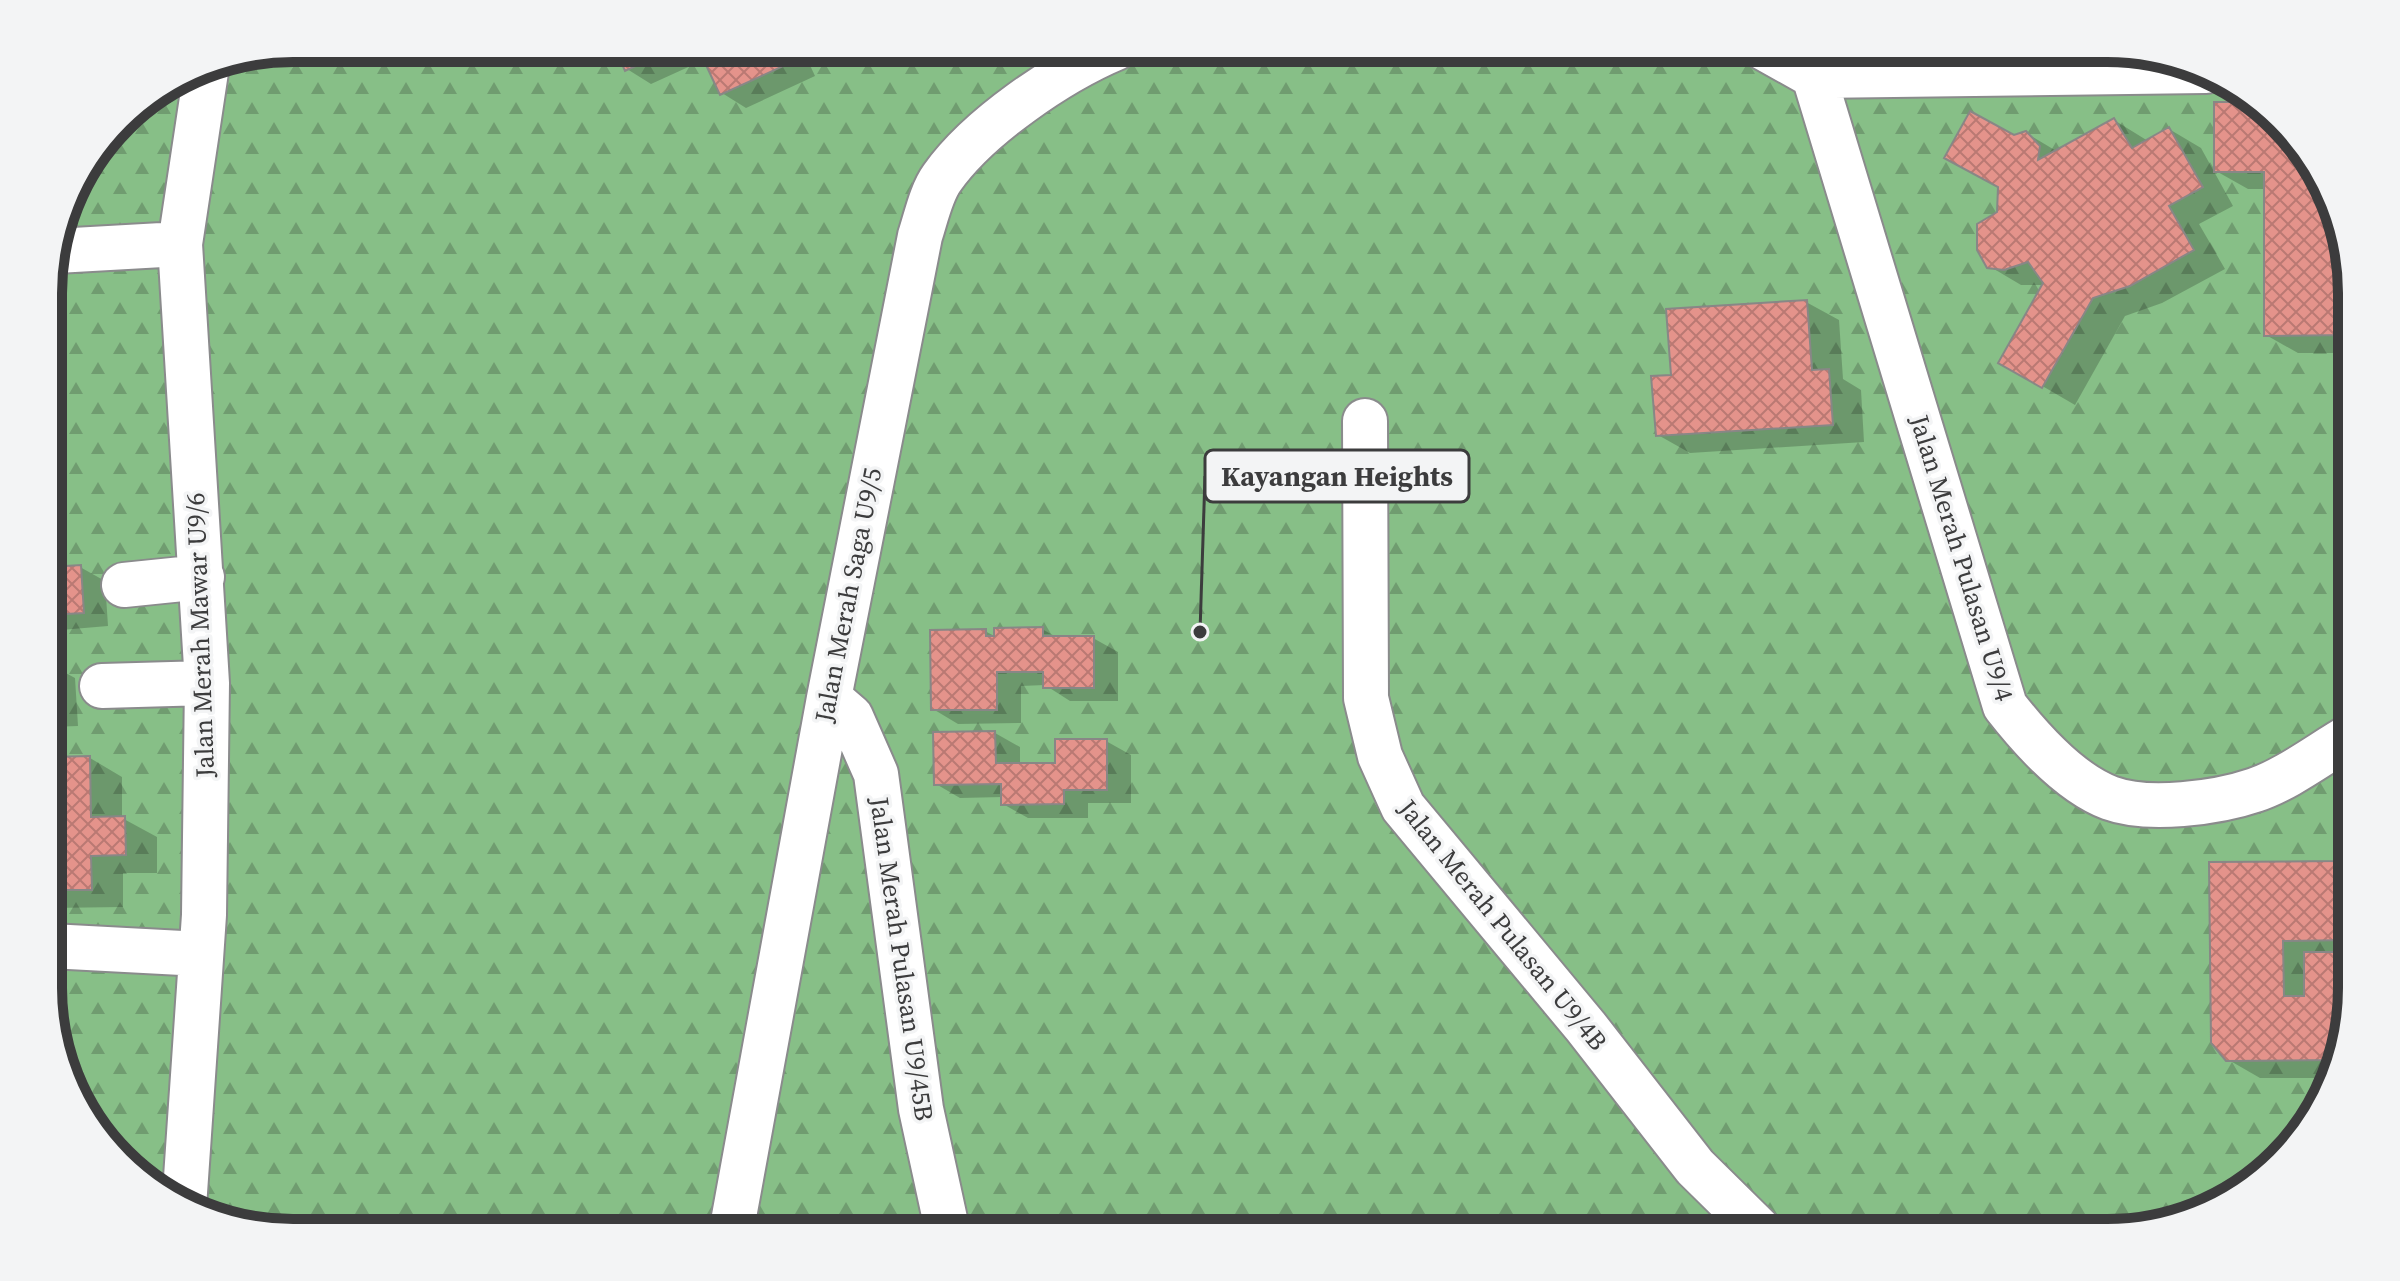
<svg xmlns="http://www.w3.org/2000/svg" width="2400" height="1281" viewBox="0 0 2400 1281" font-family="'Source Serif 4',serif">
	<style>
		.forest { fill: url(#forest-firs) }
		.shadow { fill: #0003 }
		.building { fill: url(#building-cross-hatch); stroke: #888786; stroke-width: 2 }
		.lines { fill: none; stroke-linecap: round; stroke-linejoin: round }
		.street-casing { stroke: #8a8b8c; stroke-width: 48 }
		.street { stroke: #fff; stroke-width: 44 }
		.labels { text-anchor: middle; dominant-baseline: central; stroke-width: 7; stroke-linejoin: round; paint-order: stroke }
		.street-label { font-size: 26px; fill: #3c3c3d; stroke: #f3f4f5 }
		.rim { fill: none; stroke: #3c3c3d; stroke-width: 10 }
		.leader { fill: none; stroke: #3c3c3d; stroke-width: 3 }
		.callout-dot { fill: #3c3c3d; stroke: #f3f4f5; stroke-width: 3 }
		.callout { fill: #f3f4f5; stroke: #3c3c3d; stroke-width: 3 }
		.callout-label { font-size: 28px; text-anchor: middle; font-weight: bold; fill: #3c3c3d }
	</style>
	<defs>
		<pattern id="forest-firs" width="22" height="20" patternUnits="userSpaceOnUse" patternTransform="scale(2)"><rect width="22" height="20" fill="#87bf87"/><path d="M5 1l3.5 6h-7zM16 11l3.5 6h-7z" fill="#709c70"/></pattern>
		<pattern id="building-cross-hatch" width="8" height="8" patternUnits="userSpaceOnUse" patternTransform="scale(2)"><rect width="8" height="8" fill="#e4938b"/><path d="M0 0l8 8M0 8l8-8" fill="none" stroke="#ba7973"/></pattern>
	</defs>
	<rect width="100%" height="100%" fill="#e6e7e8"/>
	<path class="forest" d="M 293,48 L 2107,48 L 2216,74 L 2310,157 L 2350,262 L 2352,988 L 2326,1097 L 2243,1192 L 2122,1232 L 293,1233 L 184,1207 L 90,1124 L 50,1020 L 49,277 L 73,185 L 131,109 L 200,67 Z"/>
	<path class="shadow" d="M 617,48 L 802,48 L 815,76 L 746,108 L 722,93 L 706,59 L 651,84 L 627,69 Z
		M 973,48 L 1038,48 L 1038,64 L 997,64 Z
		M 2216,104 L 2250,104 L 2310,157 L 2350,262 L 2350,353 L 2298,353 L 2266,335 L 2266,189 L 2248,189 L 2216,171 Z
		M 2114,120 L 2148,141 L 2169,129 L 2201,148 L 2233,206 L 2199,224 L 2225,269 L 2162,303 L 2125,316 L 2075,405 L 2001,362 L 2044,285 L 2021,285 L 1989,266 L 2014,137 L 2026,133 L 2058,152 Z
		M 1806,302 L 1839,320 L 1843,379 L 1861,390 L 1864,442 L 1690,453 L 1658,435 L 1673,377 Z
		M 80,567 L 105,581 L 108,626 L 49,631 L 49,569 Z
		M 1042,629 L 1058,638 L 1093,638 L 1118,652 L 1118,701 L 1070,701 L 1045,685 L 1021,686 L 1021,723 L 958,724 L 933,709 L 985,631 L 996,637 Z
		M 49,664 L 75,678 L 78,726 L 50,727 Z
		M 995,733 L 1020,747 L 1020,765 L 1057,765 L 1106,741 L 1131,755 L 1131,803 L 1088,803 L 1088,818 L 1028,818 L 1003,804 L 1003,797 L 960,798 L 936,784 Z
		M 90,758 L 122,777 L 122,818 L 157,837 L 157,873 L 123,873 L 123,907 L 50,908 L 50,759 Z
		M 2340,812 L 2351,812 L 2352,988 L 2331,1078 L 2260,1078 L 2227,1059 L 2211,864 L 2340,863 Z"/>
	<path class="building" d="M 615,48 L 675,48 L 625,71 Z
		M 698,48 L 785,48 L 792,62 L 720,95 Z
		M 971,48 L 1014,48 L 1014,50 L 971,51 Z
		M 2214,102 L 2248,102 L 2259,112 L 2259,121 L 2270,121 L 2310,157 L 2350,262 L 2350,335 L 2264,336 L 2264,172 L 2214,172 Z
		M 1970,111 L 2014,135 L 2026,131 L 2040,146 L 2038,160 L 2114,118 L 2132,148 L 2169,127 L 2203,187 L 2169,206 L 2194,250 L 2130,286 L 2093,298 L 2042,388 L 1998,363 L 2043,283 L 2028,262 L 2004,270 L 1987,268 L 1977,250 L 1977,224 L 1997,212 L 1998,187 L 1944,158 Z
		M 1807,300 L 1812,370 L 1829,369 L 1833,425 L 1656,436 L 1651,376 L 1671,375 L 1666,309 Z
		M 81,565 L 84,613 L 49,615 L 49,567 Z
		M 1043,627 L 1043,636 L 1094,636 L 1094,688 L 1043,688 L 1043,672 L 997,672 L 997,710 L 931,710 L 930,630 L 986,629 L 986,636 L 994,636 L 994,628 Z
		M 49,662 L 51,662 L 54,713 L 50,713 Z
		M 995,731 L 996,763 L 1055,763 L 1055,739 L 1107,739 L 1107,790 L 1064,790 L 1064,804 L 1001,805 L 1001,784 L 934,785 L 933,732 Z
		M 90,756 L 91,817 L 125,816 L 126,855 L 91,856 L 92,890 L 50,890 L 50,757 Z
		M 2338,810 L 2351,810 L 2352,940 L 2283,941 L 2284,996 L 2304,996 L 2304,952 L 2352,952 L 2351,992 L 2337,992 L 2335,1060 L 2226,1061 L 2211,1043 L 2209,862 L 2338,861 Z"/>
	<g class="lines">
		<g class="street-casing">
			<path id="street" d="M 1764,48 L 1814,76 L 2206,71
				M 1814,76 L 2005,706 C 2030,738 2070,783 2110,798 C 2148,812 2217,803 2255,790 C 2288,779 2321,753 2351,736
				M 56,251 L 180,244
				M 1365,421 L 1366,698 L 1380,756 L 1403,807 L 1586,1027 L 1695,1167 L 1762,1233
				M 124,585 L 202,577
				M 102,686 L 207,683
				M 829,698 L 851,717 L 876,774 L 921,1109 L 948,1233
				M 50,946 L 201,954
				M 184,1207 L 204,915 L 207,683 L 180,244 L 207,65
				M 731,1233 L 829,698 L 920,236 C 926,218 931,193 942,178 C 978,127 1059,72 1116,48"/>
		</g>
		<use href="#street" class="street"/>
	</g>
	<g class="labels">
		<g class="street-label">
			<text transform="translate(1962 558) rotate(73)">Jalan Merah Pulasan U9/4</text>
			<text transform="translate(848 595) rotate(-79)">Jalan Merah Saga U9/5</text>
			<text transform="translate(200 635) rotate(-92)">Jalan Merah Mawar U9/6</text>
			<text transform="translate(1503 925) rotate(51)">Jalan Merah Pulasan U9/4B</text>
			<text transform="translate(902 959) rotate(82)">Jalan Merah Pulasan U9/45B</text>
		</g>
	</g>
	<path d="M0 0H2400V1281H0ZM293 62H2107A231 231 0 0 1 2338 293V988A231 231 0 0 1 2107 1219H293A231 231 0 0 1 62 988V293A231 231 0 0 1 293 62Z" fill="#f3f4f5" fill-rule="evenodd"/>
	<path class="rim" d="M293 62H2107A231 231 0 0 1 2338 293V988A231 231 0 0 1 2107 1219H293A231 231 0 0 1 62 988V293A231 231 0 0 1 293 62Z"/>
	<path class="leader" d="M1200 632L1205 476"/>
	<circle class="callout-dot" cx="1200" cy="632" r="8"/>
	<rect class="callout" x="1205" y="450" width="264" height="52" rx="8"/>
	<g class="callout-label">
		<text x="1337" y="486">Kayangan Heights</text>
	</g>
</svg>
